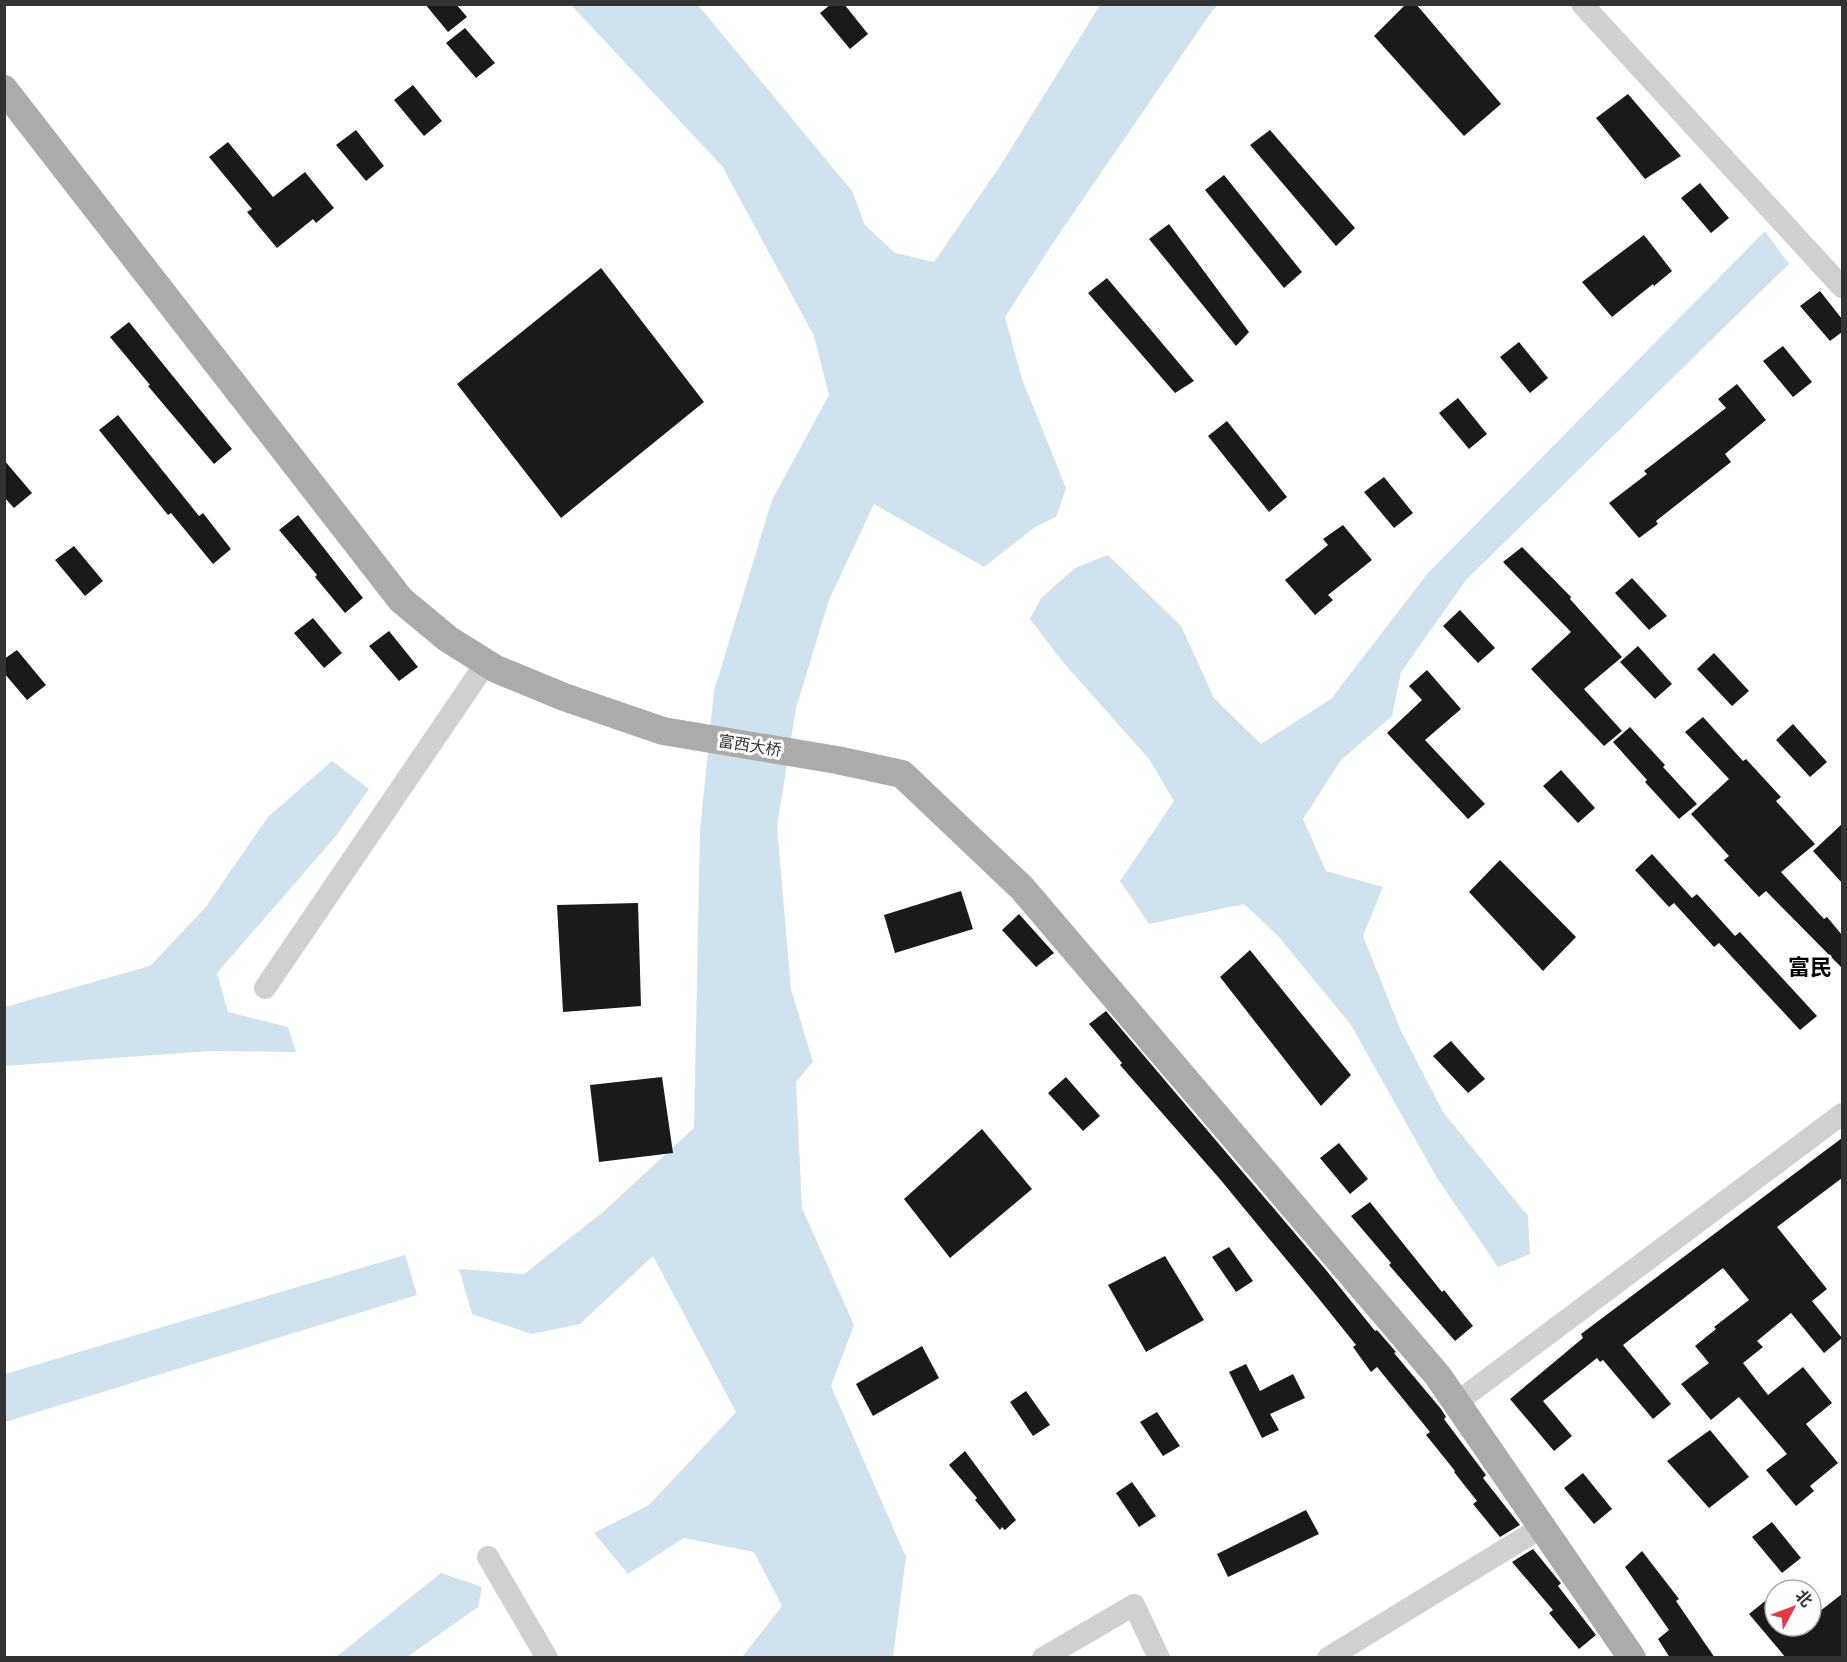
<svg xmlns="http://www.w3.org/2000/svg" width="1847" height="1662" viewBox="0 0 1847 1662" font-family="Mulish,'Noto Sans SC',sans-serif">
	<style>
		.water { fill: #cfe2ee }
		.building { fill: #1a1a1a }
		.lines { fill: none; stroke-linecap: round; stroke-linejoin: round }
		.minor { stroke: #d0d0d0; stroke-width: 22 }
		.major { stroke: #ababab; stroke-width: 28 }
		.labels { text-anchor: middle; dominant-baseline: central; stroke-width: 6; stroke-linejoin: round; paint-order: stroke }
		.street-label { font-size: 16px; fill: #333; stroke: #fff }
		.district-label { font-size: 22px; font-weight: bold; fill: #000; stroke: #fff }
	</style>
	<rect width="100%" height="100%" fill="#fff"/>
	<path class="water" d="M 571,5 L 698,5 L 852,191 L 865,225 L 895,253 L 934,262 L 1002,163 L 1100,5 L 1218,5 L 1212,11 L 1055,240 L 1005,317 L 1022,379 L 1066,488 L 1056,517 L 1035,527 L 984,567 L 874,504 L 829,600 L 796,708 L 777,827 L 791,989 L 813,1062 L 796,1082 L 802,1208 L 854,1325 L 831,1386 L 906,1557 L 893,1657 L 742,1657 L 782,1606 L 754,1552 L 684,1538 L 628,1574 L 594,1533 L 649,1505 L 736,1412 L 653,1256 L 580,1324 L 532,1334 L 472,1314 L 459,1269 L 524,1274 L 603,1212 L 694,1128 L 700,831 L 714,691 L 772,500 L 829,395 L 814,336 L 722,166 Z
		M 1765,231 L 1789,264 L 1466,580 L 1401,672 L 1392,716 L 1341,760 L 1303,819 L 1326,871 L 1383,887 L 1363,936 L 1401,1031 L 1443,1112 L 1528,1216 L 1530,1254 L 1498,1267 L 1437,1178 L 1351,1025 L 1278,936 L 1244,904 L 1149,924 L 1120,881 L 1174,801 L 1149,759 L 1062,661 L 1030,619 L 1041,598 L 1075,568 L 1108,555 L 1181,626 L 1214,698 L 1261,744 L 1331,699 L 1427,574 Z
		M 332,761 L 369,789 L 336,836 L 217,973 L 228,1012 L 288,1027 L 296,1052 L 210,1051 L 5,1066 L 5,1007 L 150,966 L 205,908 L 268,817 Z
		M 405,1255 L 417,1295 L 5,1422 L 5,1374 Z
		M 441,1573 L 482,1587 L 478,1607 L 407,1657 L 336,1657 Z"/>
	<path class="building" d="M 425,4 L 456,4 L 467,17 L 448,32 Z
		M 831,4 L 844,4 L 868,34 L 850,49 L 820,13 Z
		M 1406,4 L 1416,4 L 1501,104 L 1464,136 L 1374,36 Z
		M 465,28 L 495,63 L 476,78 L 446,43 Z
		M 413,85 L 442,121 L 424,136 L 394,100 Z
		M 1628,94 L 1681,156 L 1645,179 L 1596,118 Z
		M 356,130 L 384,166 L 366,181 L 336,145 Z
		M 1270,130 L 1355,228 L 1336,246 L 1250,145 Z
		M 228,142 L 273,197 L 305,172 L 334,208 L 316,223 L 313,219 L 277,248 L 247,212 L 252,209 L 209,157 Z
		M 1224,175 L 1302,272 L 1284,288 L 1205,190 Z
		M 1700,183 L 1729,218 L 1711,233 L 1681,198 Z
		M 1169,224 L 1249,332 L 1236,346 L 1149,239 Z
		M 1644,235 L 1672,271 L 1654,286 L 1653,284 L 1612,317 L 1582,282 Z
		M 601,268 L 704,402 L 561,518 L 457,384 Z
		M 1107,278 L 1194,381 L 1175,393 L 1088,293 Z
		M 1820,291 L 1842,319 L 1842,332 L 1830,341 L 1800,306 Z
		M 129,322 L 232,449 L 214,464 L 148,386 L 150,385 L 110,337 Z
		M 1519,342 L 1548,378 L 1530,393 L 1500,357 Z
		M 1783,346 L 1812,382 L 1793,397 L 1763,361 Z
		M 1737,384 L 1766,420 L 1725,454 L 1731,462 L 1656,521 L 1658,524 L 1639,538 L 1609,503 L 1647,474 L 1644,471 L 1726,408 L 1718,399 Z
		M 1458,398 L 1487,434 L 1469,449 L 1439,413 Z
		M 118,415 L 199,516 L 203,513 L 231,549 L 213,564 L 171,513 L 168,515 L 99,430 Z
		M 1227,421 L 1287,497 L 1269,512 L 1208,436 Z
		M 4,460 L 32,493 L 14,508 L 4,497 Z
		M 1384,477 L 1413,513 L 1394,528 L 1364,492 Z
		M 298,515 L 363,598 L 345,613 L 315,577 L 317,575 L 279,530 Z
		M 1343,525 L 1372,560 L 1328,595 L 1333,600 L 1315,615 L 1285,580 L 1328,545 L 1323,539 Z
		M 74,546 L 103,581 L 85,596 L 55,560 Z
		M 1522,547 L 1571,597 L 1570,599 L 1622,657 L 1584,689 L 1622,731 L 1604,746 L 1531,669 L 1571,632 L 1503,562 Z
		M 1632,578 L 1667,616 L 1649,630 L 1615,593 Z
		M 1460,610 L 1495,648 L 1478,663 L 1443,626 Z
		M 313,618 L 342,653 L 324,668 L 294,633 Z
		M 389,631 L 418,667 L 399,681 L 369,646 Z
		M 1638,646 L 1672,684 L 1655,699 L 1620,662 Z
		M 17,650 L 46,685 L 27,700 L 4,673 L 4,659 Z
		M 1714,653 L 1749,691 L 1732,706 L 1697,669 Z
		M 1427,670 L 1461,709 L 1425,740 L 1485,804 L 1468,819 L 1387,733 L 1422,700 L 1409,686 Z
		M 1703,717 L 1743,761 L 1746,759 L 1781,797 L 1776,801 L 1815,844 L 1781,872 L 1824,919 L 1827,917 L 1842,935 L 1842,968 L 1766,891 L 1759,897 L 1724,860 L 1729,856 L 1691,814 L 1729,779 L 1685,732 Z
		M 1793,724 L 1827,762 L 1810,777 L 1776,740 Z
		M 1630,727 L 1665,765 L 1663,767 L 1697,804 L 1679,819 L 1645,782 L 1647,780 L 1613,742 Z
		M 1561,770 L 1595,808 L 1578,823 L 1543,786 Z
		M 1842,824 L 1842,883 L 1813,851 Z
		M 1652,854 L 1692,898 L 1697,894 L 1735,936 L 1740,932 L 1817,1016 L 1800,1030 L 1719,943 L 1714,947 L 1674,903 L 1669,907 L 1635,870 Z
		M 1500,860 L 1576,937 L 1543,971 L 1469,892 Z
		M 961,891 L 973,929 L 895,953 L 884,915 Z
		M 638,903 L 641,1006 L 563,1012 L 557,905 Z
		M 1019,914 L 1054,953 L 1036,967 L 1002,930 Z
		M 1250,950 L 1351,1075 L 1321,1106 L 1220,977 Z
		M 1106,1011 L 1326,1270 L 1375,1331 L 1377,1330 L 1396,1352 L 1394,1353 L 1441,1409 L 1446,1417 L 1444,1419 L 1486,1475 L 1483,1478 L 1520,1525 L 1500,1537 L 1473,1504 L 1477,1501 L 1454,1472 L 1455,1471 L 1426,1435 L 1430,1432 L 1377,1367 L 1371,1372 L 1353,1347 L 1356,1345 L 1319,1299 L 1219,1178 L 1120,1065 L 1122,1063 L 1089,1024 Z
		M 1451,1041 L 1485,1079 L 1468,1093 L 1433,1056 Z
		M 662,1077 L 673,1153 L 599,1162 L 590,1085 Z
		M 1066,1077 L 1100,1116 L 1083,1131 L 1048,1093 Z
		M 982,1129 L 1032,1189 L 950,1258 L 904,1199 Z
		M 1842,1138 L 1842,1178 L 1777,1227 L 1827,1289 L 1812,1301 L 1842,1338 L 1824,1353 L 1791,1313 L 1757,1341 L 1763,1347 L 1743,1363 L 1768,1395 L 1803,1367 L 1832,1403 L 1806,1424 L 1838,1463 L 1810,1486 L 1814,1491 L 1796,1506 L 1766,1470 L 1787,1454 L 1739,1397 L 1711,1420 L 1681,1384 L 1709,1363 L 1695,1346 L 1716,1329 L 1714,1327 L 1749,1300 L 1723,1268 L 1623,1345 L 1671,1404 L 1653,1419 L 1603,1360 L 1600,1362 L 1597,1358 L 1543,1401 L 1572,1436 L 1554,1451 L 1510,1399 L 1583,1338 L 1581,1334 Z
		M 1339,1143 L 1368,1179 L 1350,1194 L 1320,1158 Z
		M 1370,1202 L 1442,1292 L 1444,1290 L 1473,1326 L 1455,1341 L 1389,1265 L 1391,1263 L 1351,1216 Z
		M 1229,1247 L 1253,1281 L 1236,1292 L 1212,1257 Z
		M 1165,1256 L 1204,1320 L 1146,1352 L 1108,1285 Z
		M 922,1346 L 939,1378 L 873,1416 L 856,1384 Z
		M 1246,1364 L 1260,1391 L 1293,1374 L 1305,1398 L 1270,1414 L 1279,1430 L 1262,1438 L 1229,1372 Z
		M 1026,1391 L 1050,1425 L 1033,1436 L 1010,1402 Z
		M 1157,1412 L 1180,1446 L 1163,1456 L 1140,1422 Z
		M 1710,1430 L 1749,1477 L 1709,1508 L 1667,1461 Z
		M 965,1451 L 1016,1520 L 1005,1530 L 1002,1527 L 1000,1530 L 975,1500 L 977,1498 L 949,1465 Z
		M 1583,1473 L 1612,1509 L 1594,1524 L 1564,1488 Z
		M 1132,1482 L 1156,1516 L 1139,1527 L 1116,1493 Z
		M 1306,1510 L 1319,1534 L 1228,1577 L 1217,1554 Z
		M 1772,1522 L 1801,1558 L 1782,1573 L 1752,1537 Z
		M 1533,1549 L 1559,1581 L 1561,1583 L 1558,1586 L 1596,1635 L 1579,1649 L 1549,1613 L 1553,1610 L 1512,1562 Z
		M 1642,1551 L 1679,1599 L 1676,1601 L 1715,1658 L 1670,1658 L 1658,1639 L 1669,1630 L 1625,1567 Z
		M 1775,1593 L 1775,1626 L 1811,1626 L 1811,1618 L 1842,1594 L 1842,1658 L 1786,1658 L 1749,1614 Z"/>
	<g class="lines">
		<path class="minor" d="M 1582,4 L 1842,287
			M 265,988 L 486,663
			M 1456,1403 L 1842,1114
			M 488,1557 L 547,1658
			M 1043,1658 L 1134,1605 L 1159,1658
			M 1328,1658 L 1542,1527"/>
		<path class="major" d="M 4,89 L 401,600 L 448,639 L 496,669 L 564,697 L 663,731 L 837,760 L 902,774 L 1022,888 L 1438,1376 L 1632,1658"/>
	</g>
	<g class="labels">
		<g class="street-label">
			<text transform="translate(750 745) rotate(9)">富西大桥</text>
		</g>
		<g class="district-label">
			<text x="1810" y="967">富民</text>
		</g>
	</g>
	<rect width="1847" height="1662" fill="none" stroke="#333333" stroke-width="12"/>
	<g transform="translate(1793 1608) rotate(49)"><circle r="28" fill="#ffffff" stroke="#adadad" stroke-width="1.5"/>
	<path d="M0-4.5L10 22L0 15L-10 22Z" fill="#e63946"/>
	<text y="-9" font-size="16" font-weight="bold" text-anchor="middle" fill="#333333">北</text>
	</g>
</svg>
